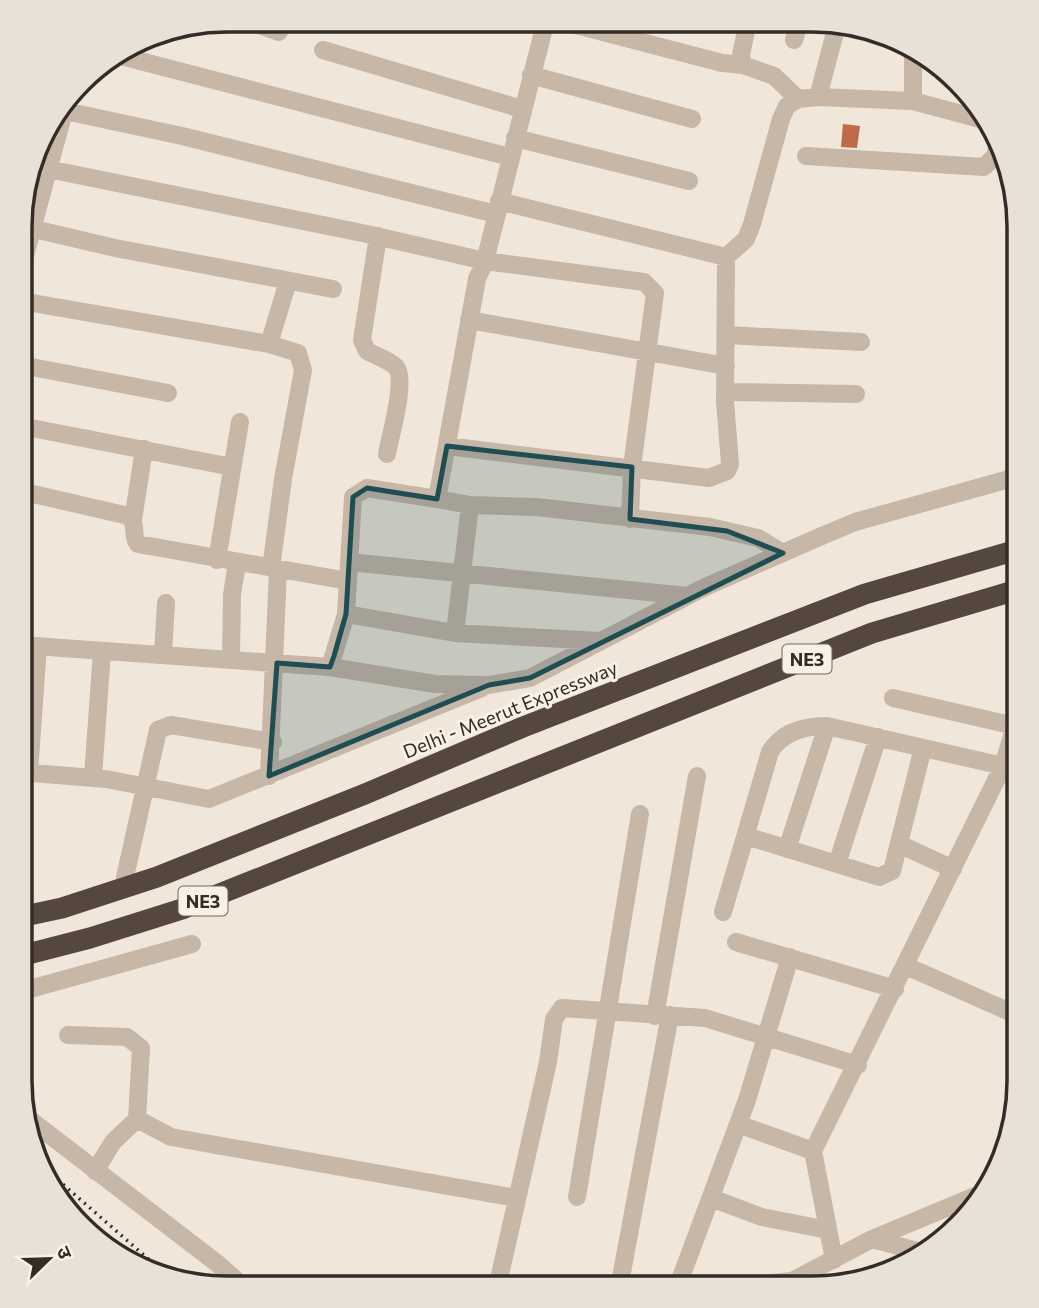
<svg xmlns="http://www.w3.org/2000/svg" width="1039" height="1308" viewBox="0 0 1039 1308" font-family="Commissioner,'Noto Sans Devanagari',sans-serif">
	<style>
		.building { fill: #c06b48 }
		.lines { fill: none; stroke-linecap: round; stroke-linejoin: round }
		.minor { stroke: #c7b7a7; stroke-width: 18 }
		.highway { stroke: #55473f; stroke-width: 21 }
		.rail { stroke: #342c27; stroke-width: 3.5; stroke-dasharray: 2 5; stroke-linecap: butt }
		.marked { fill: #1f4d54; fill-opacity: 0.2; stroke: #1f4d54; stroke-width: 5; stroke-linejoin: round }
		.labels { text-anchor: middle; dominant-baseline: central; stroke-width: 6; stroke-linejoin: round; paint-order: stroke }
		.shield { fill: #f8f1e6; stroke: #6f6760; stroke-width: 2 }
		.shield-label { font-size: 18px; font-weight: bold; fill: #342c27 }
		.street-label { font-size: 19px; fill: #342c27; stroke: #f8f1e6 }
		.rim { fill: none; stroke: #342c27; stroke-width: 3.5 }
	</style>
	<rect width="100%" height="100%" fill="#f0e7da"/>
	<path class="building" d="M 843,124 L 860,126 L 857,148 L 841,147 Z"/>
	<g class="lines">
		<path class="minor" d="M 242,19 L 279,32
			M 557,20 L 722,63 L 743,65
			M 748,21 L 741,55 L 743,65 L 774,76 L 798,99
			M 794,40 L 800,21
			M 913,49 L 913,101
			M 323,50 L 522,109
			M 117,55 L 510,157
			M 531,75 L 692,119
			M 818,97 L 838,21
			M 65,111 L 182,136 L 496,214
			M 515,138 L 689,181
			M 806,156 L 984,167 L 995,156 L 998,144
			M 48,169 L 367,234 L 485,261 L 644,282 L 655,293 L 632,467 L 630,519
			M 30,228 L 115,248 L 333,289
			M 378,236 L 362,340 L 367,351 C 376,356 389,360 396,367 C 407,381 390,436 387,454
			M 726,257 L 746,239 L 752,224 L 781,119 L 787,106 L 798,99 L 818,97 L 913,101 L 991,122
			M 21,270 L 68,97
			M 21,301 L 269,344 L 298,353 L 303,370 L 283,479 L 271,568
			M 469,320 L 726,366
			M 727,335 L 861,342
			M 269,344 L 288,281
			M 21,365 L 168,393
			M 726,392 L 856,394
			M 21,426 L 232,467
			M 447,446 L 709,478 L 727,471 L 730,464 L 725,401 L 726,257 L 499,201
			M 20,491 L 129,516 C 138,525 131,535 138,544 L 348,581
			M 437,499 L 470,505 L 537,507 L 710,527 L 758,538 L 783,553
			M 133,520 L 144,449
			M 217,560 L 240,422
			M 349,562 L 688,596
			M 346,614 L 455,633 L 600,641
			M 455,633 L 470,505
			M 20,645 L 330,667 L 346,614 L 353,497 L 367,488 L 437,499 L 477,279 L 485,261 L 546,20
			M 163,654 L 166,603
			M 231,660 L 232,595 L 237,563
			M 330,667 L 435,684 L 489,685 L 530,678 L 703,588 L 824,535 L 855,522 L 1020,476
			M 893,698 L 1015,726
			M 20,772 L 106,779 L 209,799 L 482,688
			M 29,773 L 38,646
			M 269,776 L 278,570
			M 93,777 L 102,651
			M 746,836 L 879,877 L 892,871 L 923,748
			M 899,844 L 953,869
			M 787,849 L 827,726
			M 837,864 L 878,737
			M 125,877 L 158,730 L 171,725 L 273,742
			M 723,912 L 770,752 C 782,732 804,726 827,726 L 1003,766
			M 736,942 L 895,989
			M 906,966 L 1019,1016
			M 19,992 L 192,944
			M 655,1016 L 697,776
			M 68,1035 L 127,1037 L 141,1048 L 137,1119 L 113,1142 L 95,1171
			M 29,1119 L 218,1264 L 245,1288
			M 137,1119 L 171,1137 L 516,1198
			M 738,1124 L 813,1151
			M 577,1197 L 640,814
			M 711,1198 L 762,1217 L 828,1230
			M 872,1239 L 925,1253
			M 834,1260 L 813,1151 L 1003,766 L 1019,712
			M 497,1288 L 548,1062 L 554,1019 L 562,1008 L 705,1018 L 858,1065
			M 619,1288 L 670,1015
			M 662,1288 L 731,1287 L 792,1281 L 872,1239 L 987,1191
			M 677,1288 L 747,1100 L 790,957"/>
		<path class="highway" d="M 20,917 L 62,908 L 157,877 L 365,794 L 523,727 L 865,594 L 1020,549
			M 20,956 L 90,938 L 182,909 L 872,633 L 1020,589"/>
		<path class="rail" d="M 42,1166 L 162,1271"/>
	</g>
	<path class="marked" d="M 447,446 L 632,467 L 630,519 L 727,531 L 783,553 L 530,678 L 489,685 L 269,776 L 277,663 L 330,667 L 334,656 L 346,614 L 353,497 L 367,488 L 437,499 Z"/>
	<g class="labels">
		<g class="shield">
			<rect x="782.5" y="644.5" width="49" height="29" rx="5"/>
			<rect x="178.5" y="886.5" width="49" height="29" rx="5"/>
		</g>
		<g class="shield-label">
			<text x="807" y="659">NE3</text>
			<text x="203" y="901">NE3</text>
		</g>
		<g class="street-label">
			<text transform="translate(510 709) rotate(-22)">Delhi - Meerut Expressway</text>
		</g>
	</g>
	<path d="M0 0H1039V1308H0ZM227 32H812A195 195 0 0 1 1007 227V1081A195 195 0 0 1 812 1276H227A195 195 0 0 1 32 1081V227A195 195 0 0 1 227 32Z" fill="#e8e1d7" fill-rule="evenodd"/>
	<path class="rim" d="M227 32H812A195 195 0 0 1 1007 227V1081A195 195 0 0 1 812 1276H227A195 195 0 0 1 32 1081V227A195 195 0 0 1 227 32Z"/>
	<g transform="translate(49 1259) rotate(67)" stroke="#f8f1e6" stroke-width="5" paint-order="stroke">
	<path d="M0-5L12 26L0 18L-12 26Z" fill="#342c27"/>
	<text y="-10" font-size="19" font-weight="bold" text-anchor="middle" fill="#342c27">उ</text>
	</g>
</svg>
